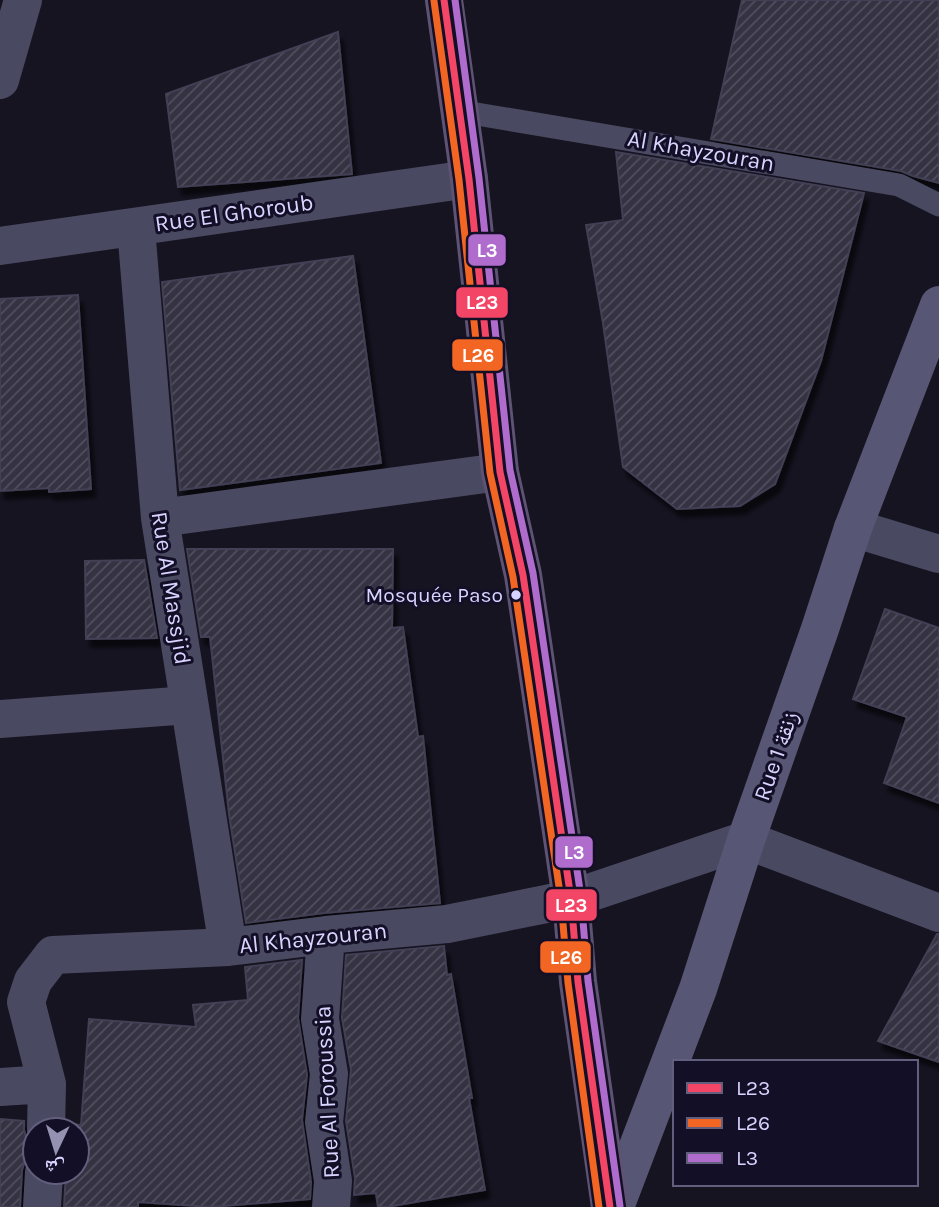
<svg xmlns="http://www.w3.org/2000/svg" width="939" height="1207" viewBox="0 0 939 1207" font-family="Karla,'Noto Naskh Arabic',sans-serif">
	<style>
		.building { fill: url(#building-hatch); stroke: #433f54; stroke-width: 2; filter: url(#shadow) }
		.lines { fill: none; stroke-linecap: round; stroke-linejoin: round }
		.lane { stroke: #4a4962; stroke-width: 23 }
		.street { stroke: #4a4962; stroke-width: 38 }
		.secondary { stroke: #575674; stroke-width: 38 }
		.primary { stroke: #5e5373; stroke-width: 38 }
		.bus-1-casing { stroke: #130f26; stroke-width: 12 }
		.bus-2-casing { stroke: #130f26; stroke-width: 12 }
		.bus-3-casing { stroke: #130f26; stroke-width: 12 }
		.bus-1 { stroke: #f34667; stroke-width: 7 }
		.bus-2 { stroke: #f26522; stroke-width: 7 }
		.bus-3 { stroke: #b06ccc; stroke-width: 7 }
		.bus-dot { fill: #d9d4ff; stroke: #130f26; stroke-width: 2.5 }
		.labels { text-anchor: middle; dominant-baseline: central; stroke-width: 6; stroke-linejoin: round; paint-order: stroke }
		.bus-label { font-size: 21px; fill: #d9d4ff; stroke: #130f26; text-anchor: end }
		.street-label { font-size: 23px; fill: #d9d4ff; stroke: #130f26 }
		.line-badge { stroke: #130f26; stroke-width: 2.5 }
		.badge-label { font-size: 19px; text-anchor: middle; font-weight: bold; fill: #fff }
	</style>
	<defs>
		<pattern id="building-hatch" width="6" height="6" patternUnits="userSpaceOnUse" patternTransform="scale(1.75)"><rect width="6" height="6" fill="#343243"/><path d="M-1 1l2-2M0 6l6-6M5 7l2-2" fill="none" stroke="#514f5f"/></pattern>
		<filter id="shadow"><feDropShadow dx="4.5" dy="8" stdDeviation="2" flood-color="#0009"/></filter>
	</defs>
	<rect width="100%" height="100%" fill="#161421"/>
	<path class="building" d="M 742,0 L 939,0 L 939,183 L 913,176 L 901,171 L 711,139 Z
		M 338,32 L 352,174 L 178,187 L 166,94 Z
		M 616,152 L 864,193 L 821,361 L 775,484 L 740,506 L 677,509 L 623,467 L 603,323 L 586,225 L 623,220 Z
		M 353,256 L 381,463 L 180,490 L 162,282 Z
		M 78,295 L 91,489 L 49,492 L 49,488 L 0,491 L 0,299 Z
		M 187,549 L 393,549 L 392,628 L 403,627 L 418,737 L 423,736 L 440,903 L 324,913 L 246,923 L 229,814 L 210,637 L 201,637 Z
		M 144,560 L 157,638 L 86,639 L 85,561 Z
		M 885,609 L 939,628 L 939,803 L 884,783 L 907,717 L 853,699 Z
		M 937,934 L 939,934 L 939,1062 L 878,1041 Z
		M 444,946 L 447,975 L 451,974 L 472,1098 L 469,1098 L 485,1190 L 387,1207 L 378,1207 L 376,1193 L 354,1195 L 355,1178 L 346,1121 L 351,1070 L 342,1018 L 346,955 Z
		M 302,960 L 298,1018 L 307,1075 L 302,1120 L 311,1182 L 310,1199 L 211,1207 L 138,1202 L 138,1207 L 64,1207 L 66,1172 L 77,1172 L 77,1130 L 68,1130 L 68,1124 L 81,1125 L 89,1019 L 196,1027 L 193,1005 L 248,1000 L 245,967 Z
		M 0,1119 L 24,1121 L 24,1130 L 27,1140 L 35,1149 L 35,1152 L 25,1161 L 22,1170 L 20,1207 L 0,1207 Z"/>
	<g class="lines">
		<path class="lane" d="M 459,111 L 899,185 L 939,205"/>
		<path class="street" d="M 0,80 L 23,0
			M 136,228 L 160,518 L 228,947
			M 0,246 L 469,179
			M 160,518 L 500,472
			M 853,528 L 939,554
			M 0,719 L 189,705
			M 326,935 L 320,1019 L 329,1074 L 324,1122 L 333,1181 L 331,1207
			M 0,1087 L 47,1084
			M 46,1130 L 47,1084 L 26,1002 L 33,981 L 53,955 L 228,947 L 326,935 L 447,924 L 571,899 L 746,840 L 939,913
			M 42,1207 L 44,1172"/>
		<path class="secondary" d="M 615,1207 L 698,989 L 746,840 L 820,629 L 853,528 L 939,305"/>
		<path class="primary" d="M 444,0 L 469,179 L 500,472 L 523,575 L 571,899 L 578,982 L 610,1207"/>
		<g class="bus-1-casing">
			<path id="bus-1" d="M 444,0 L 469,179 L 500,472 L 523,575 L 571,899 L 578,982 L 610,1207"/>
		</g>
		<g class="bus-2-casing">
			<path id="bus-2" d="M 434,1 L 459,180 L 490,473 L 513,577 L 561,900 L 568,983 L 599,1207"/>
		</g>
		<g class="bus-3-casing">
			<path id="bus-3" d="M 455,0 L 479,178 L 510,470 L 533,573 L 581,897 L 588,981 L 620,1206"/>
		</g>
		<use href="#bus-1" class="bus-1"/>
		<use href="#bus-2" class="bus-2"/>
		<use href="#bus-3" class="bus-3"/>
	</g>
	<circle class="bus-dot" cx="516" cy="595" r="6"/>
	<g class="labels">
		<g class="bus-label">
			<text x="503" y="595">Mosquée Paso</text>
		</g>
		<g class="street-label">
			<text transform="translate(701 151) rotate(10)">Al Khayzouran</text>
			<text transform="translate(234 213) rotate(-8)">Rue El Ghoroub</text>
			<text transform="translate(171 588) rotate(81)">Rue Al Massjid</text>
			<text transform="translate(776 756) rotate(-71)">Rue 1 زنقة</text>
			<text transform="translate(313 938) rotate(-6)">Al Khayzouran</text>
			<text transform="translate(327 1092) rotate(-93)">Rue Al Foroussia</text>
		</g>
	</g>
	<g class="line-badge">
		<rect x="467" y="233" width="40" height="34" rx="7" fill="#b06ccc"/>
		<rect x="455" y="286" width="54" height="33" rx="7" fill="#f34667"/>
		<rect x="451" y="338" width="53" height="34" rx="7" fill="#f26522"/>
		<rect x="554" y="835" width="40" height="34" rx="7" fill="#b06ccc"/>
		<rect x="545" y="888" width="53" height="34" rx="7" fill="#f34667"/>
		<rect x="539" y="940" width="53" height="34" rx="7" fill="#f26522"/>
	</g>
	<g class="badge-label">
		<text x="487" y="257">L3</text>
		<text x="482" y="309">L23</text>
		<text x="478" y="362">L26</text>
		<text x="574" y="859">L3</text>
		<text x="571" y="912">L23</text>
		<text x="566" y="964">L26</text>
	</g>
	<rect x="673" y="1060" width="245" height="126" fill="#130f26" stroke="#625e7d" stroke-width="2"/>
	<rect x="687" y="1083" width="35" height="10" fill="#f34667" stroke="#625e7d" stroke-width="2"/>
	<text x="736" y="1095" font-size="21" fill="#d9d4ff">L23</text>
	<rect x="687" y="1118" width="35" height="10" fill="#f26522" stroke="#625e7d" stroke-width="2"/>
	<text x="736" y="1130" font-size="21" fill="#d9d4ff">L26</text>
	<rect x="687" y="1153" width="35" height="10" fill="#b06ccc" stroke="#625e7d" stroke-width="2"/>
	<text x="736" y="1165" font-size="21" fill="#d9d4ff">L3</text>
	<g transform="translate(56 1151) rotate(184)"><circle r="33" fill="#130f26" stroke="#625e7d" stroke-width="2"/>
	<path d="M0-5L12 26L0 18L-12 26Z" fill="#9591b1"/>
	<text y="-10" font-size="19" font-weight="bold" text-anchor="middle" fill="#d9d4ff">ش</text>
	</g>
</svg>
